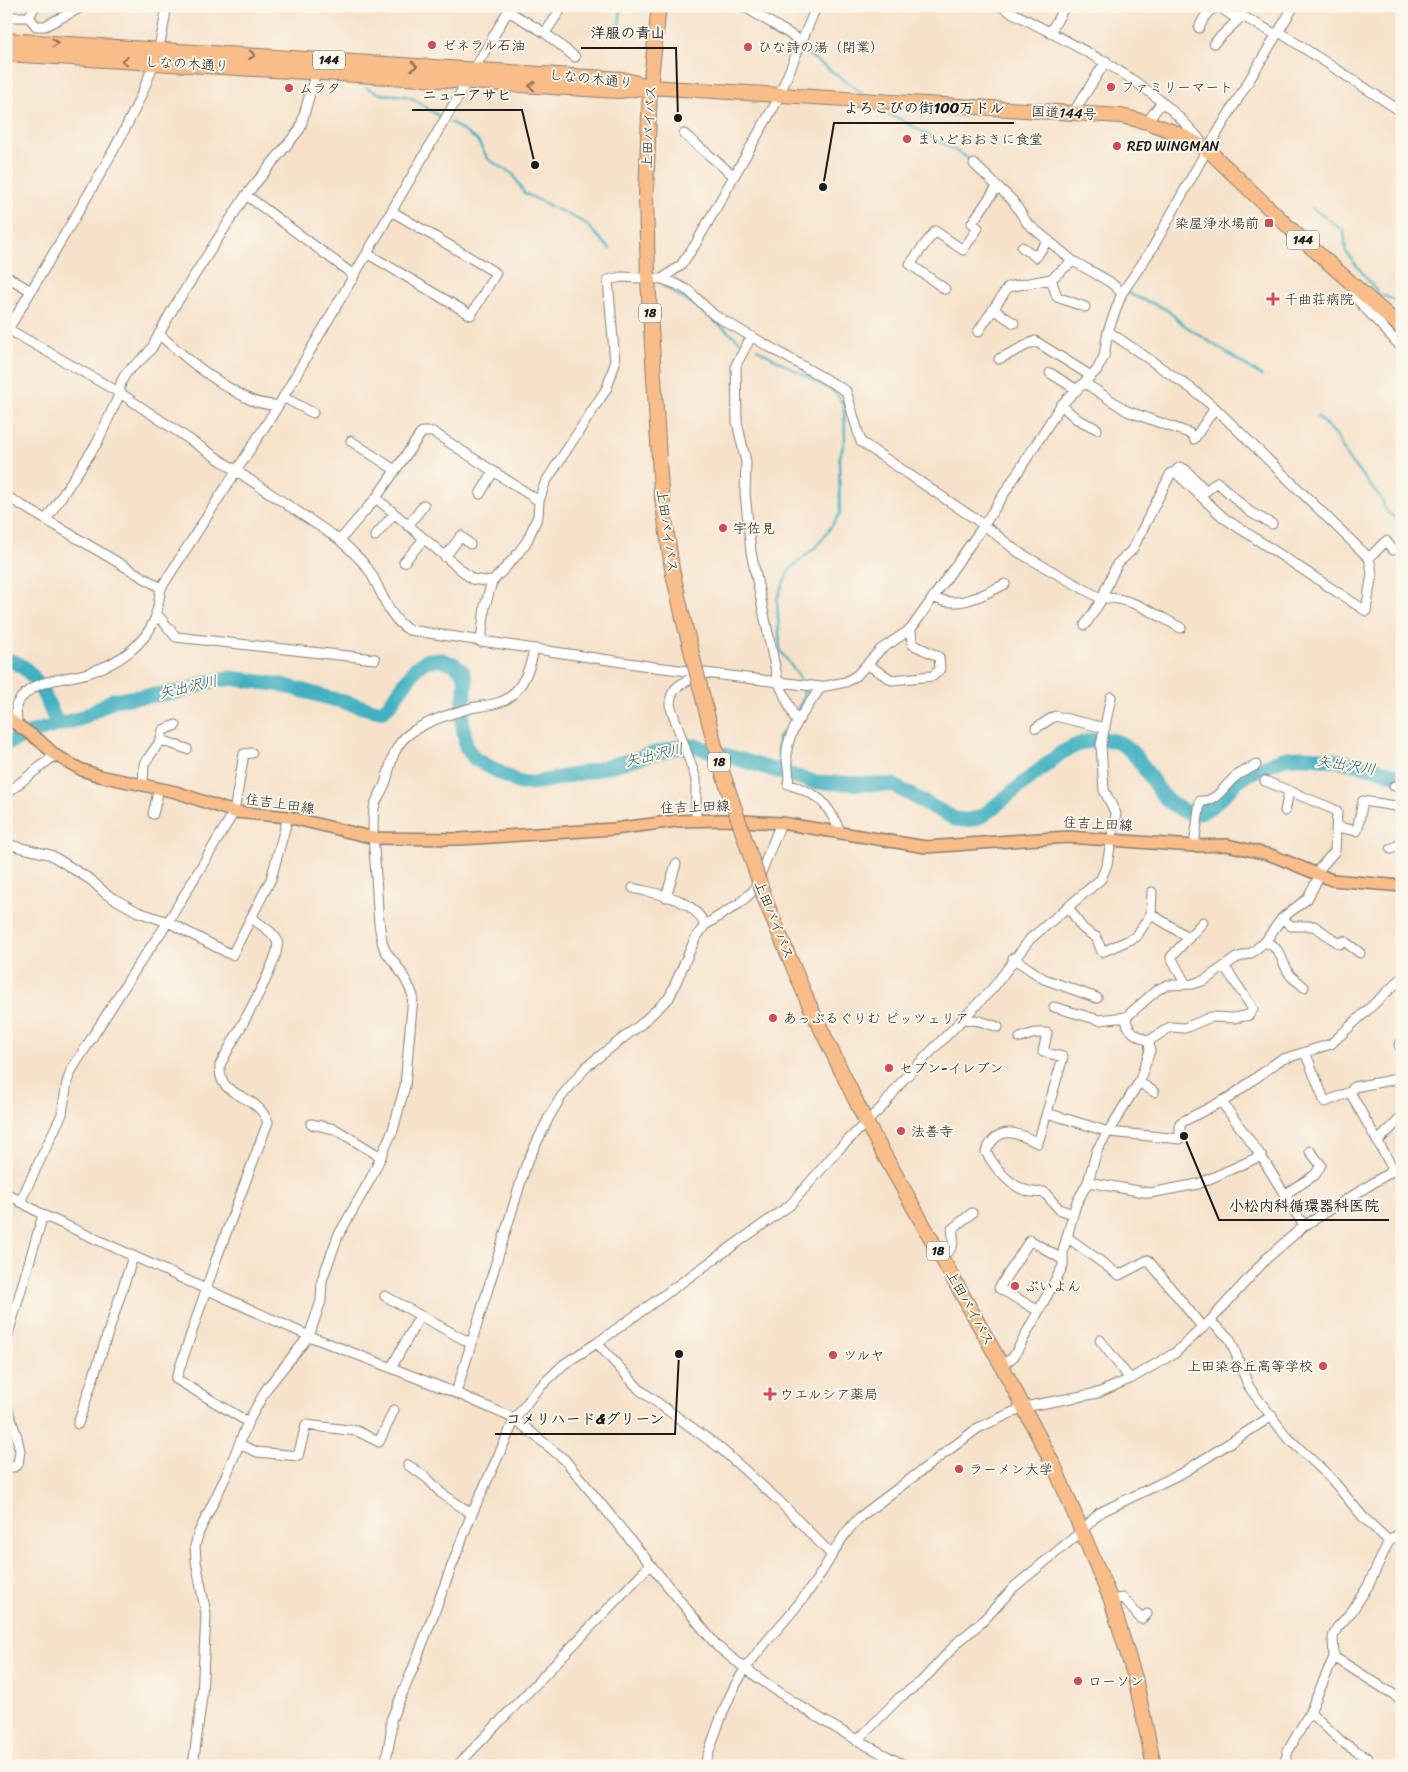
<svg xmlns="http://www.w3.org/2000/svg" width="1408" height="1772" viewBox="0 0 1408 1772" font-family="Sriracha,'Klee One',sans-serif">
	<style>
		.lines { fill: none; stroke-linecap: round; stroke-linejoin: round }
		.stream { stroke: #43b0c1; stroke-width: 2.5 }
		.river { stroke: #43b0c1; stroke-width: 15 }
		.minor-casing { stroke: #897f73; stroke-width: 11 }
		.major-casing { stroke: #897f73; stroke-width: 14 }
		.highway-casing { stroke: #897f73; stroke-width: 16 }
		.minor { stroke: #fff; stroke-width: 9 }
		.major { stroke: #f8bd89; stroke-width: 11 }
		.highway { stroke: #f8bd89; stroke-width: 14 }
		.highway-bridge-casing { stroke: #897f73; stroke-width: 16; stroke-linecap: butt }
		.highway-bridge { stroke: #f8bd89; stroke-width: 14 }
		.oneway { stroke: #8a6c52 }
		.poi-dot { fill: #d1495b; stroke: #fbf7ec; stroke-width: 2 }
		.labels { text-anchor: middle; dominant-baseline: central; stroke-width: 4; stroke-linejoin: round; paint-order: stroke }
		.shield { fill: #fbf7ec; stroke: #5f5e5a; stroke-width: 1 }
		.shield-label { font-size: 12px; font-weight: bold; fill: #1c1c1c }
		.poi-label { font-size: 14px; fill: #1c1c1c; stroke: #fbf7ec; text-anchor: start }
		.street-label { font-size: 14px; fill: #1c1c1c; stroke: #fbf7ec }
		.water-label { font-size: 15px; font-style: italic; fill: #2e5f66; stroke: #fbf7ec }
		.leader { fill: none; stroke: #1c1c1c; stroke-width: 2 }
		.callout-dot { fill: #1c1c1c; stroke: #fbf7ec; stroke-width: 2 }
		.callout-label { font-size: 15px; text-anchor: middle; font-weight: bold; fill: #1c1c1c; stroke: #fbf7ec; stroke-width: 4; stroke-linejoin: round; paint-order: stroke }
	</style>
	<rect width="100%" height="100%" fill="#fbf7ec"/>
	<filter id="ink" filterUnits="userSpaceOnUse"><feTurbulence type="fractalNoise" baseFrequency=".02" numOctaves="2"/><feDisplacementMap in="SourceGraphic" scale="10" xChannelSelector="R" yChannelSelector="G"/><feConvolveMatrix kernelMatrix="1 2 1 2 8 2 1 2 1" color-interpolation-filters="sRGB"/></filter>
	<filter id="wash" filterUnits="userSpaceOnUse"><feTurbulence type="fractalNoise" baseFrequency=".0096" numOctaves="4" result="noise"/><feDisplacementMap in="SourceGraphic" scale="20" xChannelSelector="R" yChannelSelector="G"/><feGaussianBlur stdDeviation="1.12" result="paint"/><feColorMatrix in="noise" values="0 0 0 0 0 0 0 0 0 0 0 0 0 0 0 0 0 1.4 0 .05"/><feComposite in="paint" operator="in"/></filter>
	<g filter="url(#wash)">
		<rect width="100%" height="100%" fill="#f6e2ca"/>
		<g class="lines">
			<path class="stream" d="M 364,7 L 365,6
				M 619,29 L 621,6
				M 802,50 L 862,93
				M 366,87 C 387,100 390,91 409,97 C 414,98 435,114 443,119
				M 881,113 L 898,118 L 975,162
				M 450,122 L 477,140 L 488,159 L 513,174 L 524,193 L 585,223 L 610,249
				M 1312,208 L 1344,231 L 1346,252 L 1379,294 L 1402,303
				M 1084,262 L 1111,278
				M 663,286 L 697,307 L 740,341
				M 1127,293 L 1166,309 L 1184,325 L 1262,376
				M 757,349 L 836,393 L 844,406 L 845,439 L 839,460 L 840,514 L 818,545 L 789,570 L 777,599 L 780,650 L 800,678
				M 1317,416 L 1336,435 L 1347,457 L 1381,498 L 1387,512 L 1402,522
				M 797,710 L 803,699 L 804,691
				M 778,769 L 778,737 L 789,726"/>
			<path class="river" d="M 6,660 C 34,663 47,701 57,724
				M 6,744 L 33,732 L 82,718 L 113,700 L 180,692 L 209,682 L 231,678 L 282,685 L 373,710 L 382,711 L 389,705 L 416,668 L 427,660 L 442,660 L 454,664 L 463,672 L 466,681 L 462,717 L 466,747 L 475,759 L 519,783 L 535,783 L 587,772 L 678,747 L 695,746 L 814,782 L 893,785 L 955,819 C 967,821 974,820 985,814 L 1061,753 C 1147,704 1138,799 1188,812 C 1212,818 1227,786 1244,776 C 1248,774 1278,760 1282,759 C 1312,752 1373,766 1402,778"/>
		</g>
	</g>
	<g filter="url(#ink)">
		<g class="lines">
			<g class="minor-casing">
				<path id="minor" d="M 743,6 L 803,42
					M 1000,6 C 1072,45 1152,78 1204,145
					M 1218,6 L 1234,17 L 1242,16 L 1239,11 L 1243,6
					M 508,11 L 545,33 L 575,57
					M 6,17 L 29,17 L 35,6
					M 29,17 L 36,26 L 45,26 L 84,6
					M 1199,28 C 1203,19 1207,10 1218,7
					M 1279,32 L 1402,112
					M 545,33 L 563,6
					M 1050,33 L 1065,6
					M 1214,43 L 1242,16 L 1277,35
					M 1073,113 L 1106,61
					M 1147,122 L 1162,102
					M 684,134 L 734,176
					M 974,164 L 1013,201 L 1027,223 L 1073,261 L 1110,282 L 1122,293
					M 246,195 L 351,273 L 353,279
					M 1022,247 L 1036,257 L 1048,240
					M 368,254 L 471,315 L 496,273 L 393,212
					M 6,276 L 31,291
					M 662,279 L 681,265 L 695,245 L 758,134 L 776,103 L 814,12 L 818,6
					M 1051,279 L 1057,297 L 1085,307
					M 945,289 L 910,264 L 935,231 L 963,250 L 978,228 L 972,223 L 997,187
					M 1357,289 L 1353,295 L 1402,348
					M 993,309 L 1014,323
					M 6,328 L 120,393 L 340,540 C 350,550 363,560 370,572 C 382,591 388,618 409,630 L 655,667 L 821,687 L 846,682 L 857,675 L 880,650 L 911,629 L 984,525 L 1061,405 L 1097,370 L 1104,356 L 1108,331 L 1122,293 L 1152,249 L 1204,155 L 1294,6
					M 978,332 L 1008,287 L 1051,279 L 1073,261
					M 6,333 C 30,293 54,252 78,212 C 112,154 162,73 166,6
					M 751,337 L 736,365 L 737,422 L 746,462 L 745,493 L 751,552 L 778,681 L 797,723
					M 999,359 L 1035,341 L 1091,376
					M 1050,373 L 1077,390
					M 1085,383 L 1127,411 L 1189,433
					M 283,397 L 313,413
					M 1061,405 L 1077,419 L 1097,429
					M 278,406 C 269,404 259,404 251,400 C 218,384 186,359 159,334 L 174,307 L 246,195 L 300,129 L 316,72
					M 1194,439 L 1215,408
					M 351,441 L 395,470
					M 1175,472 L 1180,467 L 1186,470 L 1206,491 L 1217,482 L 1250,512 L 1272,524
					M 480,494 L 493,472
					M 6,496 L 161,588
					M 376,498 L 472,579 L 492,582
					M 46,520 L 97,443 L 120,393 C 118,371 141,364 151,349 C 154,345 156,339 159,334
					M 408,526 L 424,505
					M 375,536 L 394,514
					M 340,540 L 376,498 L 422,432 L 433,432 L 539,501
					M 445,557 L 461,536 L 470,544
					M 1369,558 L 1386,541 L 1393,550
					M 404,562 L 424,539
					M 933,597 C 958,610 983,595 1005,584
					M 156,613 L 176,637 L 375,659
					M 1085,625 L 1099,604 L 1117,564 L 1132,550 L 1171,473 L 1175,472 L 1224,518 L 1366,611 L 1372,573 L 1369,558 L 1215,408 L 1192,389 L 1108,331
					M 481,642 L 485,606 L 492,582 L 516,556 L 527,541 L 538,516 L 539,501 L 545,483 L 607,388 L 615,363 L 608,280 L 621,277 L 662,279 L 676,284 L 689,291 L 714,315 L 846,391 L 861,442 L 984,525 L 1018,552 L 1100,598 C 1130,596 1155,614 1181,628
					M 868,665 L 892,680 L 933,676 L 940,669 L 939,657 L 912,644 L 911,629
					M 821,687 C 809,705 791,726 787,749 C 785,761 791,772 788,784 C 819,794 827,802 840,831
					M 17,723 L 16,705 C 33,677 61,681 88,673 C 116,664 143,647 155,619 C 158,610 159,598 161,588 L 278,406 L 511,6
					M 1036,728 L 1055,716 L 1105,728
					M 161,740 L 163,730 L 176,725
					M 143,784 L 144,764 L 161,740 L 187,749
					M 1394,786 L 1402,788
					M 6,794 L 55,755
					M 1285,811 L 1289,792
					M 153,814 L 159,788
					M 696,820 L 696,779 L 670,705 C 670,685 685,682 701,675
					M 1337,827 L 1357,831 L 1363,801 L 1395,806
					M 6,844 L 51,855 L 91,880 L 106,894 L 138,912 L 168,922 L 232,955 L 271,879 L 288,817
					M 1194,846 L 1200,801 C 1216,803 1224,786 1235,777 C 1241,772 1250,769 1256,765
					M 1391,849 L 1402,843
					M 633,888 C 660,895 692,897 705,925
					M 666,897 L 676,864
					M 1067,907 C 1082,921 1073,925 1096,937 L 1102,952 L 1136,937 L 1151,914 L 1189,938
					M 1151,914 L 1152,892
					M 1282,918 L 1291,926 L 1314,926 L 1340,944 L 1344,941 L 1360,953
					M 1265,942 C 1283,948 1281,964 1291,976 C 1295,980 1300,983 1304,987
					M 1013,958 L 1044,979 L 1097,998
					M 1185,983 L 1171,957 L 1203,922
					M 1054,1007 L 1099,1020 L 1126,1017 L 1157,990 L 1167,985 L 1193,984 L 1205,980 L 1236,958 L 1251,953 L 1265,942 L 1282,918 L 1307,899 L 1319,877 L 1320,868 L 1335,851 L 1337,812 L 1333,809 L 1265,781
					M 1126,1017 C 1126,1031 1137,1036 1149,1041
					M 964,1019 L 980,1021 L 998,1027
					M 1020,1038 L 1035,1033 L 1047,1033 L 1043,1052 L 1063,1057 L 1038,1143 C 1016,1132 998,1124 986,1152 C 998,1173 1018,1196 1044,1192 L 1059,1209 L 1072,1214
					M 1402,1042 L 1399,1045 L 1402,1048
					M 1305,1052 L 1325,1102 L 1350,1092 L 1354,1087 L 1392,1080 L 1402,1074
					M 1139,1082 L 1154,1092
					M 1350,1092 L 1393,1169
					M 1221,1101 L 1261,1156 L 1304,1226
					M 1047,1113 L 1109,1132 L 1180,1139 L 1180,1123 L 1230,1097 L 1280,1060 L 1331,1044 L 1402,978
					M 311,1124 L 335,1129 L 381,1157
					M 1378,1141 L 1402,1117
					M 1088,1182 L 1150,1193 L 1198,1184 L 1261,1156
					M 6,1193 L 43,1215 L 309,1336 L 456,1393 L 515,1419 L 565,1460 L 717,1646 C 775,1694 839,1732 906,1766
					M 1285,1194 L 1315,1175 L 1321,1165 L 1310,1151
					M 20,1202 L 62,1114 L 67,1082 L 72,1069 L 137,967 L 168,922 L 234,812 L 244,754 L 252,753
					M 1067,1237 L 1119,1275 L 1148,1260 L 1203,1328
					M 941,1257 C 954,1248 955,1243 952,1229 L 972,1213
					M 385,1296 L 472,1344
					M 1037,1310 L 999,1288 L 1030,1240 L 1063,1260
					M 1210,1321 L 1230,1339 L 1249,1387 L 1286,1436 L 1329,1476 L 1363,1517 L 1389,1541
					M 1100,1340 L 1130,1379
					M 6,1341 L 43,1215
					M 597,1343 L 640,1390 L 720,1448 L 778,1500 L 831,1554
					M 1002,1366 L 1014,1356 L 1063,1266 L 1063,1251 L 1076,1204 L 1088,1182 L 1097,1150 L 1139,1082 L 1150,1051 L 1149,1041 L 1170,1027 L 1185,1028 L 1211,1017 L 1234,1018 L 1249,1015 L 1253,1009 L 1225,967
					M 391,1368 L 420,1316
					M 456,1393 L 526,1165 L 549,1117 L 561,1097 L 587,1066 L 640,1025 L 669,998 L 695,939 L 705,925 L 740,903 L 754,890 L 781,823
					M 6,1404 L 17,1437 L 20,1451 L 18,1464 L 14,1467 L 6,1467
					M 248,1422 L 176,1379 L 217,1257 L 268,1122 C 254,1089 218,1101 220,1065 C 231,1043 283,958 277,941 C 274,932 259,924 252,918
					M 78,1424 L 133,1257
					M 239,1444 L 257,1452 L 298,1456 L 306,1425 L 357,1431 L 379,1442 L 394,1410
					M 408,1465 L 427,1478 L 441,1493 L 472,1514
					M 1111,1600 L 1123,1598 L 1141,1619 L 1147,1614
					M 1334,1657 L 1393,1694 L 1402,1702
					M 1310,1712 L 1342,1742 L 1367,1758
					M 857,1741 L 899,1698 L 921,1682 L 959,1641 L 982,1622 L 1014,1587 L 1082,1531 L 1099,1513 L 1184,1472 L 1272,1416
					M 193,1766 L 202,1696 L 206,1614 L 196,1561 L 195,1546 L 199,1532 L 226,1476 L 248,1422 L 267,1388 L 309,1336 L 321,1301 L 322,1280 L 338,1236 L 371,1178 L 393,1130 L 405,1086 L 413,996 C 409,985 404,976 397,966 C 393,960 387,955 384,948 C 377,925 378,900 376,877 C 375,854 371,831 374,808 C 376,798 383,791 386,781 C 391,764 393,746 409,734 C 426,721 450,714 471,708 C 485,705 503,705 513,694 C 525,682 531,665 534,649
					M 385,1766 L 391,1733 L 391,1720 L 414,1666 L 470,1518 L 515,1419 L 535,1392 L 564,1364 L 597,1343 L 790,1205 L 838,1150 L 884,1105 L 903,1080 L 993,988 L 1030,939 L 1101,879 L 1107,864 L 1116,814 L 1104,790 L 1101,745 L 1111,697
					M 457,1766 L 650,1565
					M 704,1766 C 716,1733 726,1696 746,1668 C 766,1639 793,1614 813,1585 C 830,1562 839,1537 860,1517 L 978,1428 L 1024,1407 L 1098,1393 L 1130,1379 L 1175,1353 L 1210,1321 L 1267,1258 L 1304,1226 L 1402,1165
					M 1284,1766 L 1288,1751 L 1310,1712 L 1334,1657 L 1333,1637 L 1337,1628 L 1352,1611 L 1368,1586 L 1389,1541 L 1402,1532"/>
			</g>
			<g class="major-casing">
				<path id="major" d="M 6,717 L 40,741 L 55,755 L 82,770 L 100,776 L 176,792 L 234,812 L 288,817 L 374,838 L 460,839 L 614,829 L 676,821 L 723,820 L 781,823 L 926,847 L 1068,837 L 1194,846 L 1227,845 L 1271,855 L 1332,880 L 1402,886"/>
			</g>
			<g class="highway-casing">
				<path id="highway" d="M 659,6 L 650,87 L 646,196 L 648,279 L 661,491 L 672,569 L 683,618
					M 6,40 L 622,79 L 650,87 L 1073,113 L 1121,116 L 1147,122 L 1174,132 L 1207,149 L 1295,233 L 1402,328
					M 6,54 L 619,91 L 642,88
					M 766,902 L 808,1002 L 866,1122 L 1002,1366 L 1055,1468 L 1111,1600 L 1135,1678 L 1154,1766"/>
			</g>
			<use href="#minor" class="minor"/>
			<use href="#major" class="major"/>
			<use href="#highway" class="highway"/>
			<g class="highway-bridge-casing">
				<path id="highway-bridge" d="M 683,618 L 719,762 L 766,902"/>
			</g>
			<use href="#highway-bridge" class="highway-bridge"/>
		</g>
		<defs><path id="oneway-chevron" d="M-2-3.5L2.5 0L-2 3.5" fill="none" stroke-width="1.6" stroke-linecap="round" stroke-linejoin="round" transform="scale(1.25)"/></defs>
		<g class="oneway">
			<use href="#oneway-chevron" transform="translate(55 43) rotate(3)"/>
			<use href="#oneway-chevron" transform="translate(252 55) rotate(4)"/>
			<use href="#oneway-chevron" transform="translate(125 61) rotate(-177)"/>
			<use href="#oneway-chevron" transform="translate(414 66) rotate(4)"/>
			<use href="#oneway-chevron" transform="translate(532 86) rotate(-176)"/>
		</g>
	</g>
	<g class="poi-dot">
		<circle cx="432" cy="45" r="5"/>
		<circle cx="748" cy="47" r="5"/>
		<circle cx="1111" cy="87" r="5"/>
		<circle cx="289" cy="88" r="5"/>
		<circle cx="907" cy="139" r="5"/>
		<circle cx="1117" cy="146" r="5"/>
		<rect x="1264" y="218" width="10" height="10" rx="2.5"/>
		<path d="M1270.5 291.5h5v5h5v5h-5v5h-5v-5h-5v-5h5z"/>
		<circle cx="723" cy="528" r="5"/>
		<circle cx="773" cy="1018" r="5"/>
		<circle cx="889" cy="1068" r="5"/>
		<circle cx="901" cy="1131" r="5"/>
		<circle cx="1015" cy="1286" r="5"/>
		<circle cx="833" cy="1355" r="5"/>
		<circle cx="1323" cy="1366" r="5"/>
		<path d="M767.5 1386.5h5v5h5v5h-5v5h-5v-5h-5v-5h5z"/>
		<circle cx="959" cy="1469" r="5"/>
		<circle cx="1078" cy="1681" r="5"/>
	</g>
	<g class="labels">
		<g class="shield">
			<rect x="313" y="50.5" width="32" height="19" rx="4"/>
			<rect x="1287" y="230.5" width="32" height="19" rx="4"/>
			<rect x="639" y="303.5" width="22" height="19" rx="4"/>
			<rect x="708" y="752.5" width="22" height="19" rx="4"/>
			<rect x="927" y="1241.5" width="22" height="19" rx="4"/>
		</g>
		<g class="shield-label">
			<text x="329" y="60">144</text>
			<text x="1303" y="240">144</text>
			<text x="650" y="313">18</text>
			<text x="719" y="762">18</text>
			<text x="938" y="1251">18</text>
		</g>
		<g class="poi-label">
			<text x="442" y="45">ゼネラル石油</text>
			<text x="758" y="47">ひな詩の湯（閉業）</text>
			<text x="1121" y="87">ファミリーマート</text>
			<text x="299" y="88">ムラタ</text>
			<text x="917" y="139">まいどおおきに食堂</text>
			<text x="1127" y="146">RED WINGMAN</text>
			<text x="1259" y="223" text-anchor="end">染屋浄水場前</text>
			<text x="1284" y="299">千曲荘病院</text>
			<text x="733" y="528">宇佐見</text>
			<text x="783" y="1018">あっぷるぐりむ ピッツェリア</text>
			<text x="899" y="1068">セブン-イレブン</text>
			<text x="911" y="1131">法善寺</text>
			<text x="1025" y="1286">ぶいよん</text>
			<text x="843" y="1355">ツルヤ</text>
			<text x="1313" y="1366" text-anchor="end">上田染谷丘高等学校</text>
			<text x="780" y="1394">ウエルシア薬局</text>
			<text x="969" y="1469">ラーメン大学</text>
			<text x="1088" y="1681">ローソン</text>
		</g>
		<g class="street-label">
			<text transform="translate(187 64) rotate(3)">しなの木通り</text>
			<text transform="translate(591 79) rotate(6)">しなの木通り</text>
			<text transform="translate(1064 113) rotate(3)">国道144号</text>
			<text transform="translate(649 127) rotate(-87)">上田バイパス</text>
			<text transform="translate(667 531) rotate(82)">上田バイパス</text>
			<text transform="translate(280 804) rotate(8)">住吉上田線</text>
			<text transform="translate(695 807) rotate(-2)">住吉上田線</text>
			<text transform="translate(1098 824) rotate(3)">住吉上田線</text>
			<text transform="translate(774 920) rotate(68)">上田バイパス</text>
			<text transform="translate(970 1308) rotate(61)">上田バイパス</text>
		</g>
		<g class="water-label">
			<text transform="translate(188 687) rotate(-13)">矢出沢川</text>
			<text transform="translate(654 755) rotate(-13)">矢出沢川</text>
			<text transform="translate(1346 765) rotate(9)">矢出沢川</text>
		</g>
	</g>
	<path class="leader" d="M678 118L676 48H581M535 165L522 110H412M823 187L834 123H1014M1184 1136L1219 1220H1389M679 1354L675 1434H495"/>
	<g class="callout-dot">
		<circle cx="678" cy="118" r="5"/>
		<circle cx="535" cy="165" r="5"/>
		<circle cx="823" cy="187" r="5"/>
		<circle cx="1184" cy="1136" r="5"/>
		<circle cx="679" cy="1354" r="5"/>
	</g>
	<g class="callout-label">
		<text x="628" y="38">洋服の青山</text>
		<text x="467" y="100">ニューアサヒ</text>
		<text x="924" y="113">よろこびの街100万ドル</text>
		<text x="1304" y="1211">小松内科循環器科医院</text>
		<text x="585" y="1424">コメリハード&amp;グリーン</text>
	</g>
	<rect width="1408" height="1772" fill="none" stroke="#fbf7ec" stroke-width="25"/>
</svg>
